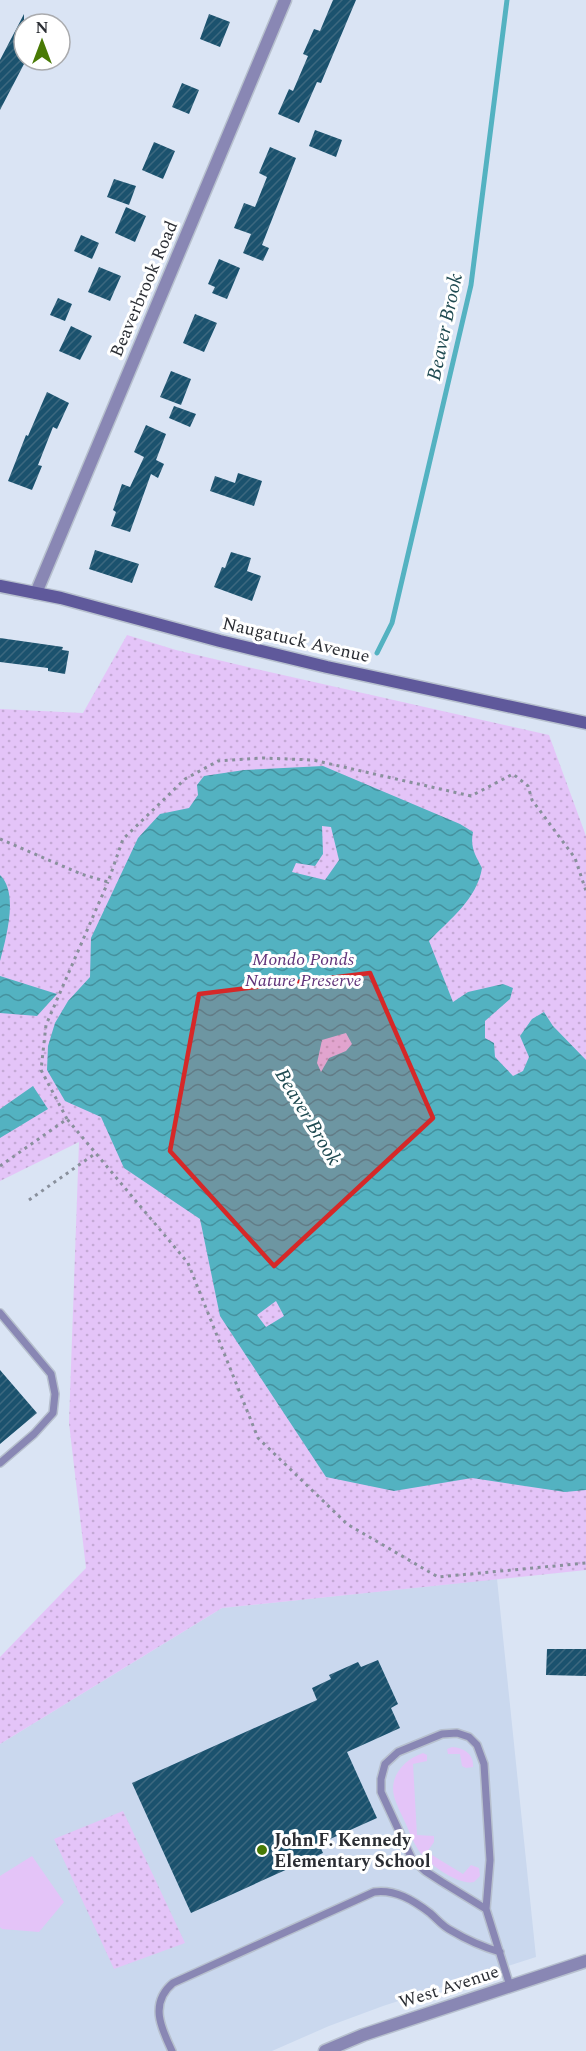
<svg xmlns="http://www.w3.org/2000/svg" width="586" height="2051" viewBox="0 0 586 2051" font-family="Spectral,serif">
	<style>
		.built { fill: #cad8ee }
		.green { fill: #e4c4f8 }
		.park { fill: url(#park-dots) }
		.water { fill: url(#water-waves); fill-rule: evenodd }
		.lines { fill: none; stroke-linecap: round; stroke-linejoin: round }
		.stream { stroke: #53b2c1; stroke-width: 5 }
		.building { fill: url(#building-hatch) }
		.service-casing { stroke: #b7c0ce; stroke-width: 10 }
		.minor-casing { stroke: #b7c0ce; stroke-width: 15 }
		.tertiary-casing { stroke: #b7c0ce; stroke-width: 15 }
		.secondary-casing { stroke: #b7c0ce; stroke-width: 15 }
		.path { stroke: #89909c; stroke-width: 3; stroke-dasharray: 3 4.5; stroke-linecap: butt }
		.service { stroke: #8987b4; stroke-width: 7 }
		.minor { stroke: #8987b4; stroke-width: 12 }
		.tertiary { stroke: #8987b4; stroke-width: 12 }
		.secondary { stroke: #5f599b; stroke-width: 12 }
		.marked { fill: #d62828; fill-opacity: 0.2; stroke: #d62828; stroke-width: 4.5; stroke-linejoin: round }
		.poi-dot { fill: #487a05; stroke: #fff; stroke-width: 2 }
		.labels { text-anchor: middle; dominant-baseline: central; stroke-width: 6; stroke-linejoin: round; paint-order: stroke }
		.street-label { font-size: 18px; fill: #2b2e34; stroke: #fff }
		.park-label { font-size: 18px; font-style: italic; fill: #61347a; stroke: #fff }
		.poi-label { font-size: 18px; font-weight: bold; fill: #2b2e34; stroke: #fff; text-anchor: start }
		.water-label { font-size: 20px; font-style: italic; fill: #1f4a51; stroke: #fff }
	</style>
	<defs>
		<pattern id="park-dots" width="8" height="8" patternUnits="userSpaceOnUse" patternTransform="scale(1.5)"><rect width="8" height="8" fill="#e4c4f8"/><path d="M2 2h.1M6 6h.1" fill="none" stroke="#c4a9d5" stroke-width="1.8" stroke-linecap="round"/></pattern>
		<pattern id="water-waves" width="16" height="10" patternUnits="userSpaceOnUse" patternTransform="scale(1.5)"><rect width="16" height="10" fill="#53b2c1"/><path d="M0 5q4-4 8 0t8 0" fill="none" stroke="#45919e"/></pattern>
		<pattern id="building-hatch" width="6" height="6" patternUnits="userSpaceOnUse" patternTransform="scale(1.5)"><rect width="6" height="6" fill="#1b526e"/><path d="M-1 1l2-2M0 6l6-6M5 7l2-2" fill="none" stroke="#3c687f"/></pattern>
	</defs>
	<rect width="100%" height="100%" fill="#dae4f4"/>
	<path class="built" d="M 497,1579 L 536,1957 L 383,2006 L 329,2026 L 272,2051 L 0,2051 L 0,1744 L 222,1608 Z"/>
	<path class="green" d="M 452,1747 C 464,1748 474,1754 473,1767 L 466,1768 L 462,1766 L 460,1754 L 448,1754 L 447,1749 Z
		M 423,1753 L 427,1755 L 427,1761 L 413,1764 L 417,1835 L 434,1836 L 434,1842 L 427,1852 L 463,1874 L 471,1865 L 479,1868 L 480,1876 L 474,1882 C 459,1886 428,1864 419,1851 C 413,1842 409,1831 405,1822 C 401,1813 396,1804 394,1796 C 389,1776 405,1759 423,1753 Z
		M 32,1856 L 64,1902 L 39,1932 L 2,1929 L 0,1927 L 0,1876 Z"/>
	<path class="park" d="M 127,635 L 176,650 L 252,668 L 549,735 L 586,836 L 586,1570 L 222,1608 L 0,1744 L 0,1657 L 86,1568 L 69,1423 L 79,1142 L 0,1181 L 0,709 L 83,713 Z
		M 123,1811 L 185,1943 L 114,1969 L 54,1839 Z"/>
	<path class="water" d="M 323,766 L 460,824 L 473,832 C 470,847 475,855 482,868 C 477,899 450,919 429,941 L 453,1002 L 468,992 L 503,984 L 513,988 L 510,999 L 485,1021 L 485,1038 L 494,1043 L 495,1057 L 513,1076 L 523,1071 L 529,1057 L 520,1036 L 532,1019 L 544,1012 L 553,1026 L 586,1060 L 586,1490 L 565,1492 L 472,1478 L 394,1491 L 326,1477 L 220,1316 L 200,1219 L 124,1168 L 101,1117 L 65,1101 L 47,1070 L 48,1046 L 55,1023 L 68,1001 L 90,977 L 91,938 L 138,838 L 160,814 L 189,808 L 198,795 L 197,785 L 204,776 L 244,770 ZM 322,826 L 331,827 L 339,860 L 325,880 L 292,872 L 296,863 L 315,866 L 323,854 ZM 346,1033 L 352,1044 L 346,1051 L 329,1058 L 321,1072 L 317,1063 L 322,1040 ZM 276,1301 L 284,1316 L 266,1327 L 257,1315 Z
		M 0,875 C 19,893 6,938 0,961 Z
		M 0,976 L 57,994 L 37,1016 L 0,1013 Z
		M 33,1086 L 48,1109 L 0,1138 L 0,1109 Z"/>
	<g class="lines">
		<path class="stream" d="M 377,653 L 392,623 L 471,285 L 507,0"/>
	</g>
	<path class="building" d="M 333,0 L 356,0 L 321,83 L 317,82 L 299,123 L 278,114 L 289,89 L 293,91 L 308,56 L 303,54 L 314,29 L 320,31 Z
		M 24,14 L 24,64 L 0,110 L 0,60 Z
		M 209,14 L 230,22 L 220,47 L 200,39 Z
		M 182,83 L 199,90 L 189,114 L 172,107 Z
		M 315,130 L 342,140 L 336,157 L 309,146 Z
		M 154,142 L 175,151 L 163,179 L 142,170 Z
		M 270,147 L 296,158 L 262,245 L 269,248 L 263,261 L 243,253 L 251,234 L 234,228 L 244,203 L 255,207 L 267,177 L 259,173 Z
		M 114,179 L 136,186 L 129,205 L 107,197 Z
		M 126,207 L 146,216 L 135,242 L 115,233 Z
		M 81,235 L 99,243 L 92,259 L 74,251 Z
		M 219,259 L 240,268 L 227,299 L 212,293 L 215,287 L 208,284 Z
		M 99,267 L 121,276 L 110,301 L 88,292 Z
		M 58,298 L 72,304 L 65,321 L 50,315 Z
		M 195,314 L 217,323 L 204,352 L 183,343 Z
		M 71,326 L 92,336 L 80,360 L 59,351 Z
		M 171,371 L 191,379 L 181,405 L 160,397 Z
		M 47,392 L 69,403 L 57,429 L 53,427 L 38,465 L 42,466 L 32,490 L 8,481 L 26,435 L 28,436 Z
		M 174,406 L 196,414 L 190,427 L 169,418 Z
		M 146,425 L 166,434 L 156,460 L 164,464 L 158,478 L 151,474 L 130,532 L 111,526 L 116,512 L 113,510 L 122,484 L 130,487 L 144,457 L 134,452 Z
		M 238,473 L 262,481 L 254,506 L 210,491 L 215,476 L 235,483 Z
		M 95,550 L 139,564 L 132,583 L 89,569 Z
		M 231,552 L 251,558 L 247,571 L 261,576 L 252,601 L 214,587 L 222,567 L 225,568 Z
		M 0,638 L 63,647 L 62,650 L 69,651 L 65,674 L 48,671 L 48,668 L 0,662 Z
		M 0,1370 L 37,1413 L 0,1444 Z
		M 547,1649 L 586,1649 L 586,1676 L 546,1675 Z
		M 378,1660 L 398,1704 L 391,1708 L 400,1728 L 347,1752 L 377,1818 L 319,1844 L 323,1853 L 191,1913 L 132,1783 L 317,1700 L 312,1688 L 331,1679 L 329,1675 L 358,1662 L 361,1667 Z"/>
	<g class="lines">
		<g class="service-casing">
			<path id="service" d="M 0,1313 L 51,1374 L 55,1394 L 53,1413 L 34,1434 L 0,1463
				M 486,1909 L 442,1882 L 425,1871 L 412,1859 L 381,1792 L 381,1779 L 385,1764 L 398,1752 L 442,1734 L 457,1733 L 469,1737 L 477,1745 L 484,1764 L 490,1860 L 486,1909 L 510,1986
				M 172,2051 C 161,2028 149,2003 173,1983 L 374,1892 C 395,1889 413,1900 430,1913 C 437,1919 443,1927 452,1931 C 467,1940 483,1947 500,1952"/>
		</g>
		<g class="minor-casing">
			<path id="minor" d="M 36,593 L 285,0"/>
		</g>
		<g class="tertiary-casing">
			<path id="tertiary" d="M 325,2051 L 363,2035 L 586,1961"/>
		</g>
		<g class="secondary-casing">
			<path id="secondary" d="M 0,586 L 61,598 L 220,641 L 327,667 L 586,723"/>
		</g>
		<path class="path" d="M 0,839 L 81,874 L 108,882 L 123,839 L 185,779 L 218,761 L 263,758 L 313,760 L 471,796 L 513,774 L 528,786 L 532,800 L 575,858 L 586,891
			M 67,1119 L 41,1070 L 46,1025 L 108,882
			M 0,1166 L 67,1119 L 188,1263 L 258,1438 L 347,1524 L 438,1577 L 586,1563
			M 29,1200 L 96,1153"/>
		<use href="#service" class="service"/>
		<use href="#minor" class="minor"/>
		<use href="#tertiary" class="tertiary"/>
		<use href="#secondary" class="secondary"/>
	</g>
	<path class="marked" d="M 370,973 L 433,1118 L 274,1266 L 170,1151 L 199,994 Z"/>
	<circle class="poi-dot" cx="262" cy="1850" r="6"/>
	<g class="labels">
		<g class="street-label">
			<text transform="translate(144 289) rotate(-67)">Beaverbrook Road</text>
			<text transform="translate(296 640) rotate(13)">Naugatuck Avenue</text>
			<text transform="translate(449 1987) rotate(-18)">West Avenue</text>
		</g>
		<g class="park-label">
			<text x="303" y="959">Mondo Ponds<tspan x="303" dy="21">Nature Preserve</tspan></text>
		</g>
		<g class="poi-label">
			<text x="274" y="1840">John F. Kennedy<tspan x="274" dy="21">Elementary School</tspan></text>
		</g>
		<g class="water-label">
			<text transform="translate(445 327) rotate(-78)">Beaver Brook</text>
			<text transform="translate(308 1117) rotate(59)">Beaver Brook</text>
		</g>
	</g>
	<g transform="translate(42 42)"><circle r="28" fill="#ffffff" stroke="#aaabae" stroke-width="1.5"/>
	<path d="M0-4.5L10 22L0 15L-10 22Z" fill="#487a05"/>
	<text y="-9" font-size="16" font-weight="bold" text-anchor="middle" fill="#2b2e34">N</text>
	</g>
</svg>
